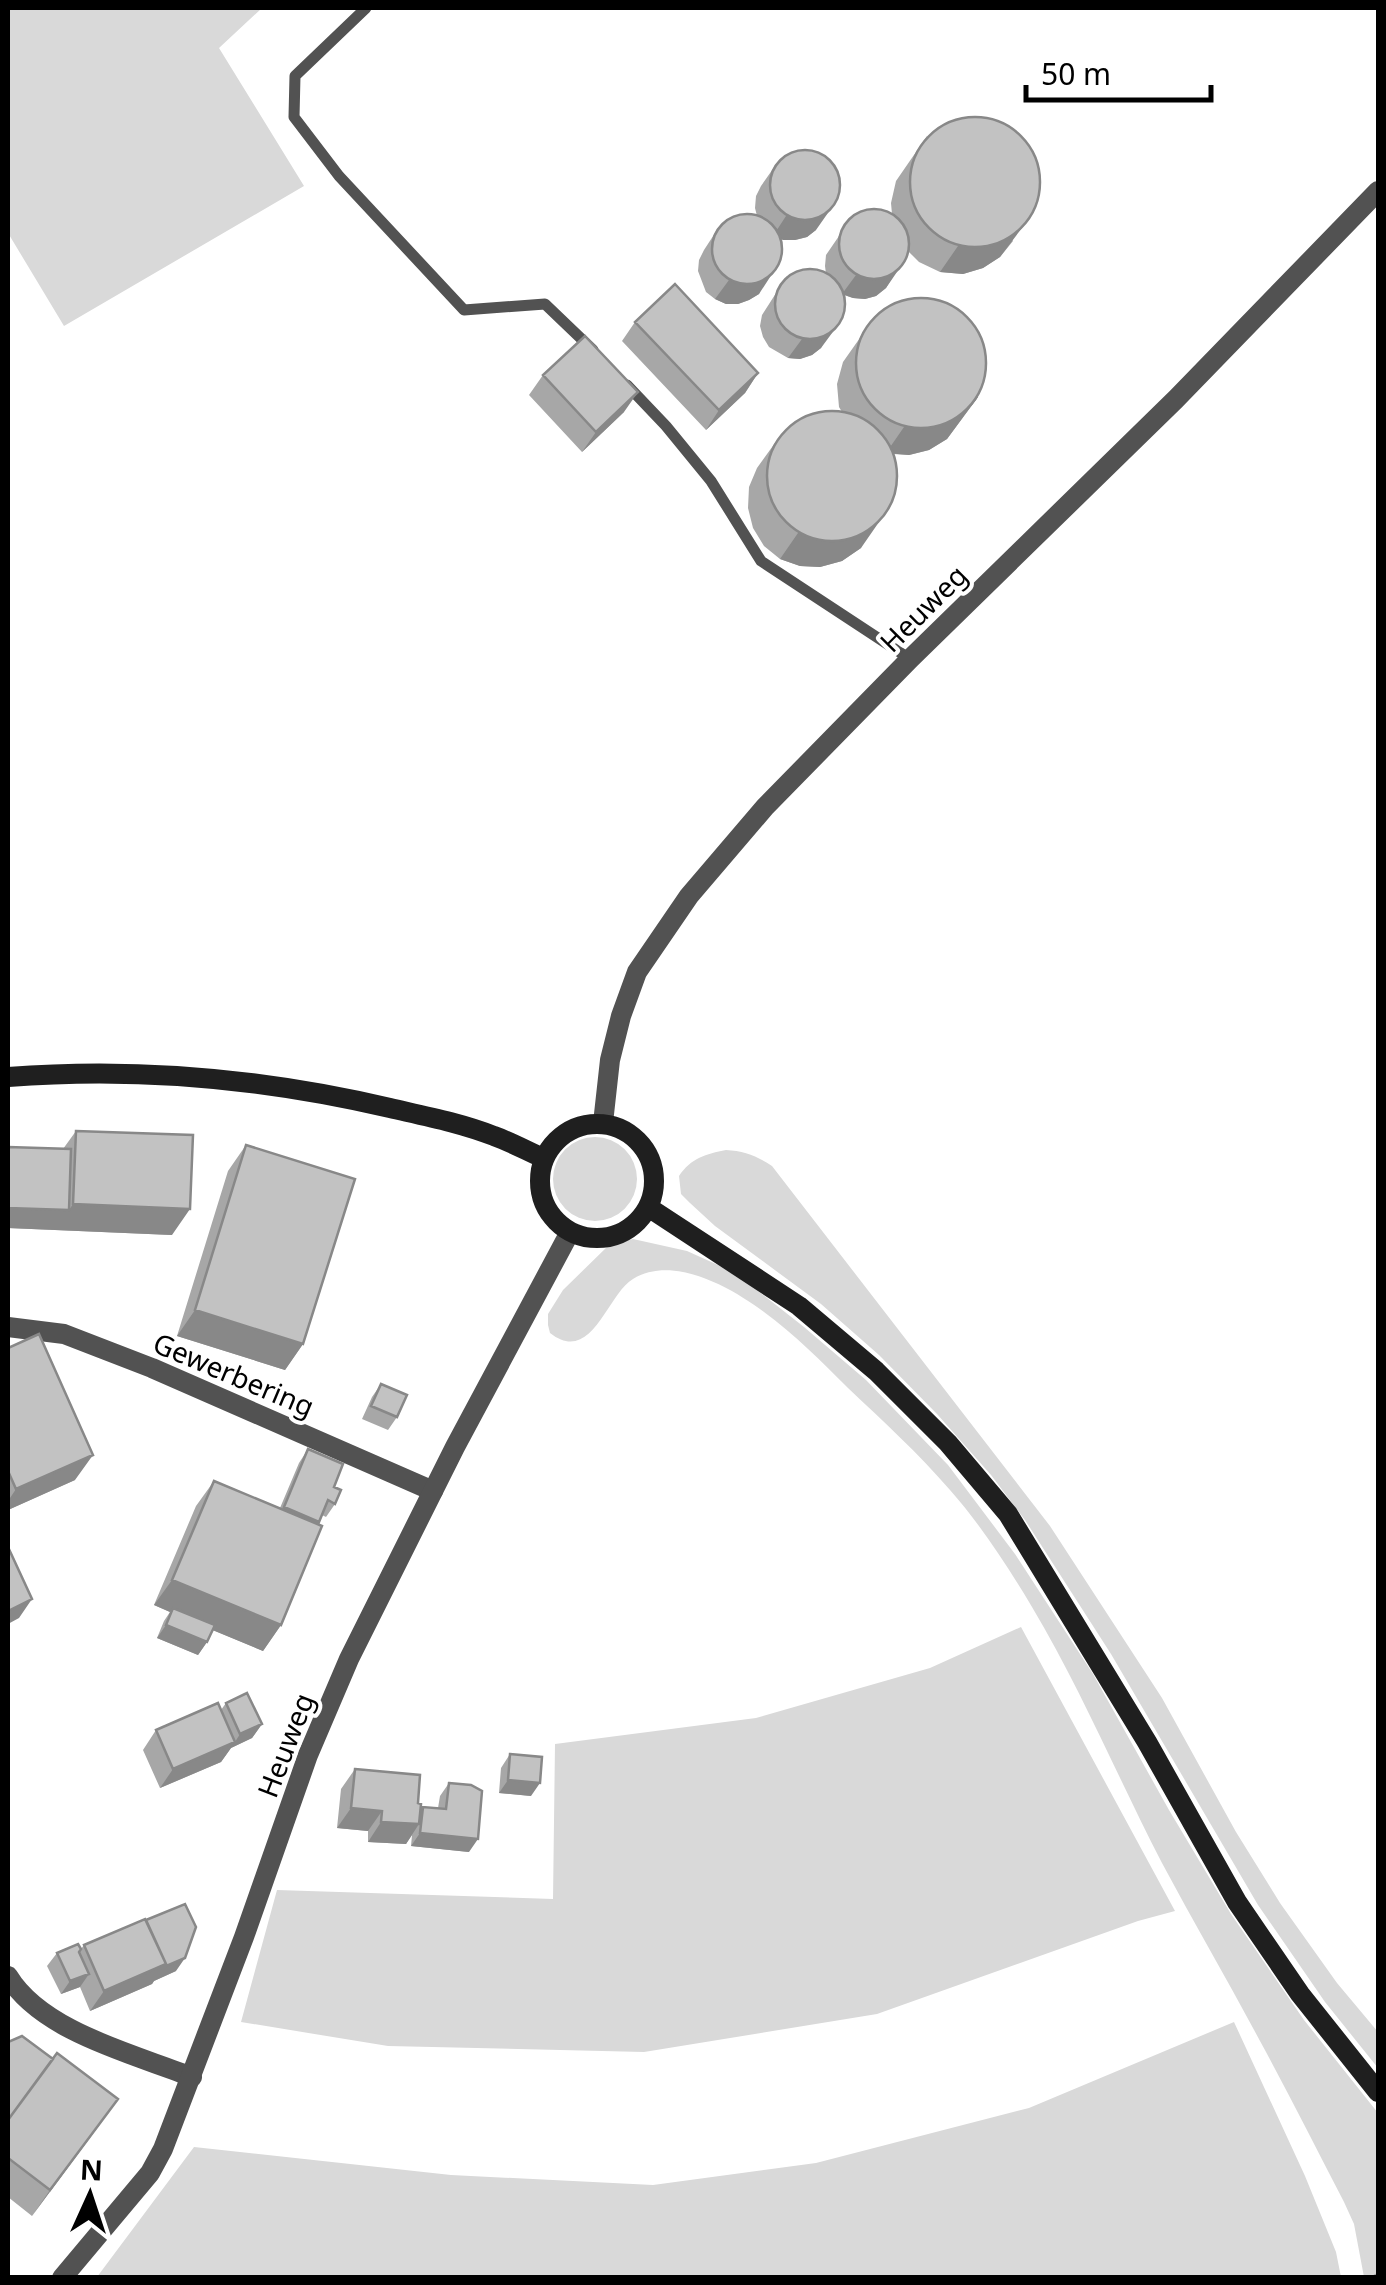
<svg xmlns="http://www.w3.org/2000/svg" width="1386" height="2285" viewBox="0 0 1386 2285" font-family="'Noto Sans',sans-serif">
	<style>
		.green { fill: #d9d9d9 }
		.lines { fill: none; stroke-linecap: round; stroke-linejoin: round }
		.stream { stroke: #a0a0a0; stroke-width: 8 }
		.service { stroke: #525252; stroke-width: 11 }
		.minor { stroke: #525252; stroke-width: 20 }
		.tertiary { stroke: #525252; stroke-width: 20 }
		.secondary { stroke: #1f1f1f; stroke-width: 20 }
		.wall { fill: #a7a7a7 }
		.shaded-wall { fill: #888 }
		.building { fill: #c2c2c2; stroke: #888; stroke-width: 2.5 }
		.labels { text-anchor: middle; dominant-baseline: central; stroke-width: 8; stroke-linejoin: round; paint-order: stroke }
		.street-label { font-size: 28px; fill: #000; stroke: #fff }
	</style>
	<rect width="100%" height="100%" fill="#fff"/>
	<path class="green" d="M 8,8 L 262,8 L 219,48 L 304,186 L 64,326 L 8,233 Z
		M553 1179a42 42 0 1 1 84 0a42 42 0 1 1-84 0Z
		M 726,1150 C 744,1151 757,1156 772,1166 L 1050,1526 L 1162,1698 L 1236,1832 L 1280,1903 L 1337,1983 L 1378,2032 L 1378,2068 L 1325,2002 L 1258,1905 L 1111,1654 L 1025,1520 L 991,1475 L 937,1414 L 879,1355 L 821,1304 L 715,1226 L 690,1203 L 681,1194 L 679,1176 C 691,1158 706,1154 726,1150 Z
		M 633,1239 L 687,1251 L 718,1265 L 753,1287 L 804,1327 L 866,1380 L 948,1465 L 1015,1554 L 1093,1674 L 1169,1810 L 1231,1914 L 1304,2020 L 1378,2113 L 1378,2277 L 1364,2277 L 1354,2224 L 1344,2202 C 1316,2148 1289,2094 1260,2041 C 1228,1981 1194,1923 1162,1863 C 1118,1778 1081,1689 1032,1607 C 1008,1567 981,1525 950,1490 C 919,1454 883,1421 848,1388 C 822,1362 794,1334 764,1312 C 732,1288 673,1254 633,1279 C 607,1294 592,1366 550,1333 L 548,1325 L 548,1314 L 563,1290 L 609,1245 Z
		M 1021,1627 L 1175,1911 L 1138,1921 L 877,2014 L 644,2052 L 388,2046 L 241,2022 L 277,1890 L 553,1899 L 555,1744 L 756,1718 L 930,1668 Z
		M 1234,2022 L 1305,2176 L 1336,2252 L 1341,2277 L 97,2277 L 194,2147 L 451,2175 L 653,2185 L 816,2163 L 1029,2108 Z"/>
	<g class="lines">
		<path class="stream" d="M 1376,2278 L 1378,2277"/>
		<path class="service" d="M 366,8 L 295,76 L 294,117 L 339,176 L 464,310 L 545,304 L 593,350
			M 627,385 L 666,426 L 711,481 L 761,561 L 910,659"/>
		<path class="minor" d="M 8,1327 L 64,1334 L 152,1368 L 433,1491
			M 8,1976 C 42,2032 134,2054 192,2077"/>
		<path class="tertiary" d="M 603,1123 L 610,1060 L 621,1016 L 637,972 L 689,896 L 765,807 L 910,659 L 1176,399 L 1378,191
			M 62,2278 L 150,2173 L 163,2149 L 244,1937 L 308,1755 L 349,1659 L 455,1447 L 570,1232"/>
		<path class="secondary" d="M 8,1077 C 135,1067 266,1079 390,1108 C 425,1116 461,1123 494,1136 C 511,1142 527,1151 543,1158
			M540 1181a57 57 0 1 1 114 0a57 57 0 1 1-114 0Z
			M 648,1207 L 799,1306 L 876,1371 L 948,1443 L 1008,1514 L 1147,1742 L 1237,1902 L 1300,1994 L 1378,2092"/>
	</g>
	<path class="wall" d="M 927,136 L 1013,241 L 1000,257 L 983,268 L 963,274 L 940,272 L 919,262 L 908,251 L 886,288 L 876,296 L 865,299 L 853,298 L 844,295 L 821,348 L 812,355 L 800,359 L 788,358 L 769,347 L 763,337 L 760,326 L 762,315 L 787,276 L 826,274 L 825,266 L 826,255 L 852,217 L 892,214 L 891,203 L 896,181 Z
		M 775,166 L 816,230 L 807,237 L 795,240 L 780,239 L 759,294 L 749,300 L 738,304 L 726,304 L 715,299 L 706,292 L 698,271 L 699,260 L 704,250 L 717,230 L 757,216 L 755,208 L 756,196 L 761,186 Z
		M 874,318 L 978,397 L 947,439 L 929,450 L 909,455 L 893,454 L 861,548 L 842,561 L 820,567 L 800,566 L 780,559 L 764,546 L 753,528 L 748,508 L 749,487 L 757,468 L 775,443 L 842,412 L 839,407 L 837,384 L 843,362 Z
		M 635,322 L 758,373 L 745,393 L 706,430 L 622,341 Z
		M 543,375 L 624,412 L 582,452 L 529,395 Z
		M 76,1131 L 172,1235 L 8,1228 L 8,1147 L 63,1149 Z
		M 246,1145 L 303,1344 L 285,1370 L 177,1336 L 228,1171 Z
		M 8,1348 L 75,1480 L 8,1510 Z
		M 381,1384 L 397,1417 L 388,1430 L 362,1419 L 372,1397 Z
		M 308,1449 L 334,1487 L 335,1504 L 326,1517 L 322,1515 L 281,1625 L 263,1651 L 213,1630 L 207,1642 L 198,1655 L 157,1638 L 164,1621 L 170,1612 L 154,1605 L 196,1506 L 214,1481 L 280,1508 L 299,1463 Z
		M 226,1703 L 262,1724 L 252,1738 L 231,1748 L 221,1762 L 160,1788 L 143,1750 L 156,1730 L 221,1710 Z
		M 510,1754 L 531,1796 L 499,1793 L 501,1768 Z
		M 355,1769 L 418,1803 L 421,1809 L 423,1807 L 438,1808 L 440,1796 L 449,1783 L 469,1852 L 411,1846 L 412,1835 L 406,1844 L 368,1842 L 368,1831 L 337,1828 L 341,1789 Z
		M 84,1945 L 176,1971 L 154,1981 L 152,1984 L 90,2011 L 80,1987 L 61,1994 L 47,1966 L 57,1953 L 81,1949 Z
		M 8,2042 L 100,2124 L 32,2216 L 8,2197 Z"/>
	<path class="shaded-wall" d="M 830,210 L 816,230 L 807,237 L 795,240 L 783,240 L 773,236 L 786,216 Z
		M 1031,216 L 1000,257 L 983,268 L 963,274 L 940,272 L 958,246 Z
		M 899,269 L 886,288 L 876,296 L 865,299 L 853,298 L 842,294 L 856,275 Z
		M 772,274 L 759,294 L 749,300 L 738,304 L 726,304 L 715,299 L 729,280 Z
		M 835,329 L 821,348 L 812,355 L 800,359 L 788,358 L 802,339 Z
		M 758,373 L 745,393 L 706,430 L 719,410 Z
		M 638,392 L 624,412 L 582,452 L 596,432 Z
		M 978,397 L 947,439 L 929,450 L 909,455 L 886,453 L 904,427 Z
		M 879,522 L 861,548 L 842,561 L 820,567 L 800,566 L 780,559 L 798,533 Z
		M 73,1204 L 190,1209 L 172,1235 L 8,1228 L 8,1208 L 69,1210 Z
		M 195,1310 L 303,1344 L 285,1370 L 177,1336 Z
		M 93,1455 L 75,1480 L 8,1510 L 8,1501 L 16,1489 Z
		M 284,1507 L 319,1522 L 310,1535 L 275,1520 Z
		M 172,1580 L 281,1625 L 263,1651 L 171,1613 L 173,1608 L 170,1612 L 154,1605 Z
		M 32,1599 L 19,1618 L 8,1624 L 8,1611 Z
		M 166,1625 L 207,1642 L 198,1655 L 157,1638 Z
		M 262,1724 L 252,1738 L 231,1748 L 221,1762 L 160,1788 L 173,1769 L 235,1742 L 240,1734 Z
		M 508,1780 L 540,1783 L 531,1796 L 499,1793 Z
		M 351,1808 L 382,1811 L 368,1831 L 337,1828 Z
		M 381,1822 L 419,1824 L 406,1844 L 368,1842 Z
		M 420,1833 L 478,1839 L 469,1852 L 411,1846 Z
		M 185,1958 L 176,1971 L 154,1981 L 152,1984 L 90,2011 L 104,1991 L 166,1964 Z
		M 89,1974 L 80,1987 L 61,1994 L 70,1981 Z
		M 118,2099 L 100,2124 L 32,2216 L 50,2190 Z"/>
	<path class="building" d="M910 182a65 65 0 1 1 130 0a65 65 0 1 1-130 0Z
		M770 185a35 35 0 1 1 70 0a35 35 0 1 1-70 0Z
		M839 244a35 35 0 1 1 70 0a35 35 0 1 1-70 0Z
		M712 249a35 35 0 1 1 70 0a35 35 0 1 1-70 0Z
		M775 304a35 35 0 1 1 70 0a35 35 0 1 1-70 0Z
		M 675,284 L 758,373 L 719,410 L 635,322 Z
		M856 363a65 65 0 1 1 130 0a65 65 0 1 1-130 0Z
		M 585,336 L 638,392 L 596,432 L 543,375 Z
		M767 476a65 65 0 1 1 130 0a65 65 0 1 1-130 0Z
		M 76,1131 L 193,1135 L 190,1209 L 73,1204 Z
		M 246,1145 L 355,1179 L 303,1344 L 195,1310 Z
		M 8,1147 L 71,1149 L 69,1210 L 8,1208 Z
		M 39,1334 L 93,1455 L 16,1489 L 8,1471 L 8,1348 Z
		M 381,1384 L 407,1395 L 397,1417 L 371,1406 Z
		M 308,1449 L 343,1464 L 334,1487 L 341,1490 L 335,1504 L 328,1500 L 319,1522 L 284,1507 Z
		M 214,1481 L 322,1526 L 281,1625 L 172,1580 Z
		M 8,1547 L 32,1599 L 8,1611 Z
		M 173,1608 L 215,1625 L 207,1642 L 166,1625 Z
		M 247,1693 L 262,1724 L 240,1734 L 226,1703 Z
		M 218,1703 L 235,1742 L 173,1769 L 156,1730 Z
		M 510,1754 L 542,1757 L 540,1783 L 508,1780 Z
		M 355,1769 L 420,1775 L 418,1803 L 421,1804 L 419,1824 L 381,1822 L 382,1811 L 351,1808 Z
		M 449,1783 L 471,1785 L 482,1791 L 478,1839 L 420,1833 L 423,1807 L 446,1809 Z
		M 185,1904 L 196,1927 L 185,1958 L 164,1967 L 166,1964 L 146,1920 Z
		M 145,1919 L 166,1964 L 104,1991 L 84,1945 Z
		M 78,1944 L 81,1949 L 79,1952 L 89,1974 L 70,1981 L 57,1953 Z
		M 22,2036 L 53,2059 L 8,2120 L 8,2042 Z
		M 57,2053 L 118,2099 L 50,2190 L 8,2158 L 8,2120 Z"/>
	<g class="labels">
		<g class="street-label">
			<text transform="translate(923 608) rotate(-45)">Heuweg</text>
			<text transform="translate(234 1374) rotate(23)">Gewerbering</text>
			<text transform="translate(285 1745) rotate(-69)">Heuweg</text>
		</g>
	</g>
	<rect width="1386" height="2285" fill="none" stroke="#000000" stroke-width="20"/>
	<g transform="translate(90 2195) rotate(3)" stroke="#ffffff" stroke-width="8" paint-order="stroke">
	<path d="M0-8L18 38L0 25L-18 38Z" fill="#000000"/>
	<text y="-15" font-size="28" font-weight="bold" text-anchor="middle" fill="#000000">N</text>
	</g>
	<path d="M1026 85v15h185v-15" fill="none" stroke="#000000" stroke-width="5"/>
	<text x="1041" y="85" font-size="30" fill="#000000" stroke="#ffffff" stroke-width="8" paint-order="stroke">50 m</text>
</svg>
